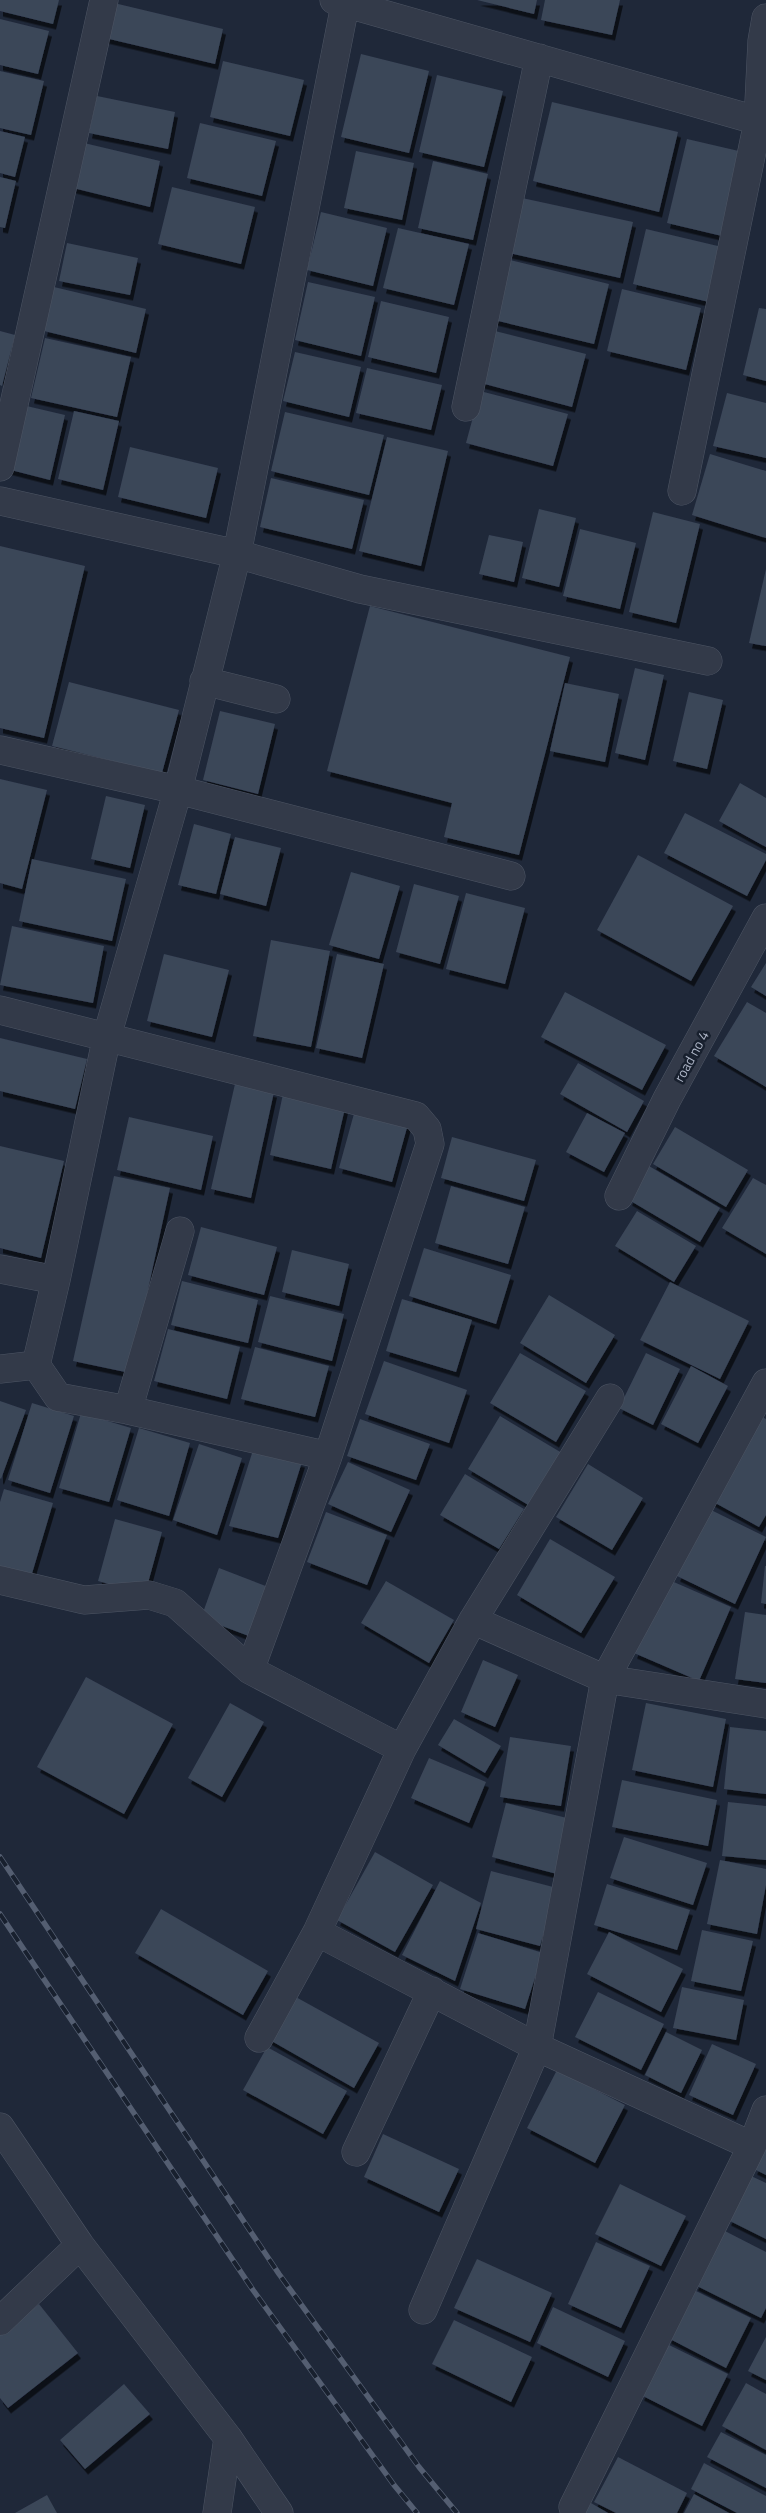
<svg xmlns="http://www.w3.org/2000/svg" width="766" height="2513" viewBox="0 0 766 2513" font-family="'Titillium Web',sans-serif">
	<style>
		.building { fill: #3b4659; filter: url(#shadow) }
		.lines { fill: none; stroke-linecap: round; stroke-linejoin: round }
		.minor-casing { stroke: #4d5564; stroke-width: 29 }
		.minor { stroke: #333a49; stroke-width: 28 }
		.rail-casing { stroke: #545e71; stroke-width: 5.5 }
		.rail { stroke: #18202e; stroke-width: 4; stroke-dasharray: 11; stroke-linecap: butt }
		.labels { text-anchor: middle; dominant-baseline: central; stroke-width: 5; stroke-linejoin: round; paint-order: stroke }
		.street-label { font-size: 14px; fill: #adb5c6; stroke: #18202e }
	</style>
	<defs>
		<filter id="shadow"><feDropShadow dx="3" dy="5.5" stdDeviation="0" flood-color="#0009"/></filter>
	</defs>
	<rect width="100%" height="100%" fill="#1f2839"/>
	<path class="building" d="M 0,0 L 59,0 L 53,24 L 0,11 Z
		M 477,0 L 537,0 L 534,14 Z
		M 545,0 L 620,0 L 612,35 L 541,20 Z
		M 114,3 L 223,29 L 215,64 L 105,38 Z
		M 0,19 L 49,31 L 38,74 L 0,65 Z
		M 361,54 L 429,71 L 409,153 L 341,137 Z
		M 223,61 L 304,80 L 290,136 L 210,117 Z
		M 0,71 L 44,81 L 31,135 L 0,128 Z
		M 437,75 L 503,91 L 484,167 L 419,152 Z
		M 97,96 L 175,112 L 168,149 L 89,133 Z
		M 552,102 L 678,132 L 659,212 L 533,181 Z
		M 200,123 L 276,141 L 262,196 L 187,178 Z
		M 0,131 L 25,137 L 15,177 L 0,173 Z
		M 687,139 L 743,152 L 722,236 L 667,223 Z
		M 84,143 L 160,161 L 150,207 L 73,188 Z
		M 356,151 L 414,163 L 402,220 L 344,208 Z
		M 433,161 L 488,174 L 473,240 L 418,228 Z
		M 0,177 L 16,181 L 5,228 L 0,227 Z
		M 172,187 L 255,207 L 241,264 L 158,244 Z
		M 522,198 L 633,222 L 620,278 L 509,253 Z
		M 321,212 L 387,228 L 373,286 L 307,270 Z
		M 398,228 L 469,244 L 454,305 L 383,288 Z
		M 646,229 L 722,247 L 709,302 L 633,284 Z
		M 67,243 L 138,258 L 130,295 L 59,281 Z
		M 510,260 L 609,284 L 594,344 L 494,320 Z
		M 308,282 L 375,297 L 361,356 L 295,340 Z
		M 54,287 L 146,309 L 136,353 L 44,331 Z
		M 622,289 L 701,308 L 686,370 L 607,351 Z
		M 381,301 L 449,317 L 436,373 L 368,357 Z
		M 759,308 L 766,309 L 766,381 L 743,375 Z
		M 0,331 L 15,335 L 2,386 L 0,385 Z
		M 495,331 L 586,354 L 572,407 L 481,383 Z
		M 45,338 L 131,357 L 117,417 L 31,398 Z
		M 295,352 L 361,367 L 349,417 L 283,401 Z
		M 367,368 L 442,385 L 431,430 L 356,413 Z
		M 480,391 L 568,414 L 553,466 L 466,443 Z
		M 727,393 L 766,403 L 766,458 L 713,446 Z
		M 18,404 L 65,415 L 50,480 L 3,468 Z
		M 74,411 L 119,421 L 103,490 L 58,479 Z
		M 285,412 L 384,435 L 369,495 L 271,471 Z
		M 387,437 L 448,451 L 421,566 L 359,551 Z
		M 130,447 L 218,468 L 206,518 L 118,497 Z
		M 710,454 L 766,471 L 766,538 L 692,515 Z
		M 271,478 L 364,500 L 352,549 L 260,527 Z
		M 539,509 L 576,518 L 559,587 L 522,578 Z
		M 653,512 L 700,524 L 676,623 L 629,612 Z
		M 580,529 L 636,543 L 620,609 L 563,596 Z
		M 489,535 L 523,542 L 514,582 L 479,574 Z
		M 0,546 L 85,566 L 44,738 L 0,728 Z
		M 766,569 L 766,646 L 749,643 Z
		M 370,606 L 570,657 L 519,855 L 444,837 L 452,803 L 327,771 Z
		M 635,668 L 664,675 L 645,760 L 615,753 Z
		M 69,682 L 179,710 L 162,773 L 52,746 Z
		M 565,683 L 619,694 L 605,762 L 550,751 Z
		M 689,692 L 723,700 L 707,769 L 673,761 Z
		M 220,711 L 275,724 L 258,794 L 203,780 Z
		M 0,779 L 47,790 L 22,889 L 0,883 Z
		M 740,783 L 766,798 L 766,847 L 719,821 Z
		M 106,796 L 145,805 L 130,868 L 91,859 Z
		M 685,813 L 766,854 L 766,860 L 747,896 L 664,853 Z
		M 194,824 L 231,834 L 216,894 L 178,885 Z
		M 235,837 L 281,848 L 266,906 L 220,894 Z
		M 638,855 L 733,906 L 691,981 L 597,930 Z
		M 32,859 L 126,879 L 112,941 L 19,921 Z
		M 351,872 L 400,886 L 379,959 L 329,945 Z
		M 414,884 L 459,896 L 440,964 L 396,952 Z
		M 466,893 L 525,908 L 505,984 L 446,969 Z
		M 12,926 L 104,946 L 93,1003 L 0,985 Z
		M 271,940 L 330,951 L 311,1047 L 253,1036 Z
		M 164,954 L 229,970 L 212,1037 L 147,1021 Z
		M 337,954 L 384,964 L 362,1058 L 316,1048 Z
		M 766,963 L 766,996 L 751,987 Z
		M 565,992 L 666,1045 L 642,1090 L 541,1037 Z
		M 747,1002 L 766,1013 L 766,1087 L 714,1056 Z
		M 0,1038 L 87,1059 L 75,1109 L 0,1091 Z
		M 578,1063 L 644,1101 L 627,1132 L 560,1094 Z
		M 235,1084 L 274,1092 L 251,1198 L 211,1189 Z
		M 283,1094 L 345,1108 L 331,1169 L 270,1155 Z
		M 355,1110 L 408,1124 L 392,1182 L 339,1168 Z
		M 587,1113 L 625,1133 L 604,1172 L 566,1152 Z
		M 129,1117 L 213,1136 L 201,1190 L 117,1170 Z
		M 675,1127 L 748,1170 L 726,1207 L 653,1164 Z
		M 452,1137 L 536,1160 L 524,1201 L 441,1178 Z
		M 0,1146 L 64,1161 L 41,1258 L 0,1248 Z
		M 649,1166 L 720,1208 L 700,1242 L 629,1200 Z
		M 114,1176 L 170,1188 L 130,1373 L 73,1361 Z
		M 753,1178 L 766,1185 L 766,1254 L 722,1228 Z
		M 451,1186 L 525,1207 L 508,1264 L 435,1243 Z
		M 637,1211 L 696,1246 L 674,1282 L 615,1246 Z
		M 201,1227 L 277,1247 L 264,1295 L 188,1275 Z
		M 424,1248 L 511,1275 L 496,1324 L 409,1296 Z
		M 292,1250 L 349,1264 L 339,1306 L 282,1292 Z
		M 182,1281 L 258,1300 L 248,1343 L 171,1325 Z
		M 670,1282 L 749,1321 L 720,1379 L 640,1340 Z
		M 549,1295 L 615,1335 L 586,1383 L 520,1343 Z
		M 270,1296 L 344,1314 L 332,1361 L 258,1342 Z
		M 402,1299 L 472,1320 L 456,1372 L 386,1351 Z
		M 168,1329 L 240,1347 L 227,1399 L 154,1381 Z
		M 255,1347 L 329,1366 L 315,1417 L 241,1399 Z
		M 520,1353 L 586,1391 L 556,1442 L 490,1403 Z
		M 646,1353 L 680,1369 L 653,1425 L 619,1408 Z
		M 384,1361 L 467,1390 L 449,1443 L 365,1414 Z
		M 691,1366 L 728,1386 L 698,1443 L 661,1424 Z
		M 0,1401 L 26,1410 L 1,1479 L 0,1478 Z
		M 32,1403 L 74,1416 L 50,1493 L 8,1480 Z
		M 81,1413 L 131,1428 L 109,1502 L 59,1488 Z
		M 756,1414 L 766,1419 L 766,1515 L 759,1527 L 708,1499 Z
		M 500,1416 L 567,1456 L 535,1509 L 468,1469 Z
		M 360,1419 L 430,1444 L 416,1480 L 347,1456 Z
		M 139,1428 L 190,1443 L 169,1516 L 117,1500 Z
		M 199,1444 L 242,1458 L 217,1535 L 173,1520 Z
		M 253,1450 L 302,1462 L 278,1538 L 229,1526 Z
		M 348,1462 L 410,1490 L 391,1532 L 328,1504 Z
		M 588,1464 L 643,1498 L 612,1550 L 556,1517 Z
		M 465,1474 L 524,1509 L 499,1549 L 440,1515 Z
		M 4,1489 L 53,1503 L 31,1577 L 0,1567 L 0,1502 Z
		M 709,1509 L 766,1537 L 735,1604 L 677,1576 Z
		M 326,1512 L 387,1535 L 367,1585 L 307,1562 Z
		M 115,1519 L 162,1532 L 145,1594 L 98,1581 Z
		M 550,1539 L 615,1577 L 581,1633 L 517,1595 Z
		M 765,1566 L 766,1566 L 766,1604 L 761,1603 Z
		M 219,1568 L 276,1590 L 257,1639 L 201,1618 Z
		M 667,1579 L 731,1607 L 699,1681 L 634,1653 Z
		M 386,1581 L 454,1620 L 429,1663 L 361,1623 Z
		M 745,1612 L 766,1615 L 766,1683 L 735,1679 Z
		M 483,1660 L 518,1675 L 495,1727 L 461,1712 Z
		M 86,1677 L 173,1724 L 124,1814 L 37,1767 Z
		M 230,1703 L 264,1722 L 222,1797 L 188,1778 Z
		M 646,1703 L 726,1719 L 713,1787 L 632,1770 Z
		M 454,1719 L 501,1746 L 485,1773 L 438,1745 Z
		M 730,1727 L 766,1731 L 766,1794 L 724,1789 Z
		M 510,1737 L 571,1746 L 561,1806 L 500,1797 Z
		M 429,1758 L 486,1782 L 469,1823 L 411,1798 Z
		M 622,1780 L 717,1800 L 708,1846 L 612,1827 Z
		M 728,1802 L 766,1806 L 766,1860 L 722,1856 Z
		M 506,1803 L 571,1819 L 557,1874 L 492,1857 Z
		M 624,1837 L 707,1863 L 693,1905 L 610,1878 Z
		M 375,1852 L 433,1885 L 395,1952 L 337,1920 Z
		M 720,1860 L 766,1869 L 766,1885 L 757,1934 L 707,1924 Z
		M 491,1871 L 557,1888 L 540,1946 L 476,1929 Z
		M 440,1881 L 481,1903 L 455,1981 L 402,1955 Z
		M 607,1884 L 690,1910 L 677,1950 L 594,1925 Z
		M 161,1909 L 268,1971 L 243,2015 L 135,1953 Z
		M 702,1930 L 753,1941 L 741,1991 L 691,1981 Z
		M 609,1932 L 683,1969 L 661,2012 L 587,1974 Z
		M 478,1933 L 543,1953 L 525,2009 L 460,1989 Z
		M 682,1987 L 744,2000 L 736,2040 L 673,2028 Z
		M 598,1992 L 664,2024 L 641,2070 L 575,2037 Z
		M 294,1996 L 379,2043 L 354,2088 L 268,2039 Z
		M 666,2032 L 702,2050 L 681,2093 L 645,2075 Z
		M 712,2044 L 756,2064 L 733,2115 L 689,2095 Z
		M 267,2047 L 347,2091 L 323,2134 L 243,2090 Z
		M 557,2070 L 625,2105 L 595,2163 L 527,2128 Z
		M 383,2134 L 459,2169 L 439,2212 L 364,2177 Z
		M 766,2146 L 766,2175 L 754,2169 Z
		M 751,2176 L 766,2183 L 766,2239 L 728,2220 Z
		M 620,2184 L 686,2216 L 661,2266 L 595,2234 Z
		M 723,2230 L 766,2252 L 766,2308 L 761,2318 L 695,2285 Z
		M 596,2242 L 650,2266 L 621,2328 L 568,2304 Z
		M 477,2259 L 552,2293 L 530,2342 L 454,2308 Z
		M 692,2289 L 751,2318 L 726,2368 L 668,2338 Z
		M 39,2304 L 78,2353 L 8,2408 L 0,2398 L 0,2335 Z
		M 553,2307 L 625,2341 L 608,2377 L 537,2343 Z
		M 454,2320 L 532,2357 L 511,2402 L 432,2364 Z
		M 766,2337 L 766,2380 L 748,2371 Z
		M 667,2344 L 728,2374 L 702,2426 L 641,2395 Z
		M 746,2383 L 766,2394 L 766,2450 L 722,2426 Z
		M 124,2384 L 150,2414 L 85,2469 L 60,2440 Z
		M 721,2432 L 766,2455 L 766,2488 L 707,2457 Z
		M 618,2457 L 687,2493 L 677,2513 L 616,2513 L 594,2502 Z
		M 704,2463 L 766,2496 L 766,2513 L 737,2513 L 691,2489 Z
		M 694,2494 L 729,2513 L 684,2513 Z
		M 47,2495 L 57,2513 L 15,2513 Z
		M 591,2503 L 608,2513 L 585,2513 Z"/>
	<g class="lines">
		<g class="minor-casing">
			<path id="minor" d="M 334,0 L 766,123
				M 466,407 L 539,58
				M 0,467 L 104,0
				M 682,491 L 758,122 L 762,41 L 766,18
				M 0,501 L 237,554 L 360,589 L 708,661
				M 204,681 L 276,699
				M 0,750 L 178,790 L 511,876
				M 0,1010 L 416,1116 L 427,1129 L 430,1144 L 328,1456 L 250,1670
				M 619,1196 L 667,1099 L 766,918
				M 0,1269 L 56,1280
				M 0,1369 L 36,1365
				M 128,1410 L 180,1231
				M 328,1456 L 128,1410 L 58,1397 L 36,1365 L 56,1280 L 107,1036 L 178,790 L 237,554 L 346,0
				M 0,1580 L 84,1600 L 149,1595 L 175,1603 L 250,1670 L 402,1749
				M 473,1620 L 605,1679 L 766,1704
				M 317,1932 L 537,2047 L 752,2146
				M 259,2038 L 317,1932 L 402,1749 L 473,1620 L 610,1398
				M 0,2127 L 80,2245 L 228,2438 L 279,2513
				M 356,2152 L 432,1991
				M 423,2310 L 537,2047 L 605,1679 L 766,1383
				M 0,2321 L 80,2245
				M 573,2507 L 752,2146 L 766,2110
				M 217,2513 L 228,2438"/>
		</g>
		<use href="#minor" class="minor"/>
		<g class="rail-casing">
			<path id="rail" d="M 0,1857 L 279,2274 L 419,2467 L 457,2513
				M 0,1914 L 253,2290 L 394,2485 L 417,2513"/>
		</g>
		<use href="#rail" class="rail"/>
	</g>
	<g class="labels">
		<g class="street-label">
			<text transform="translate(691 1056) rotate(-61)">road no 4</text>
		</g>
	</g>
</svg>
